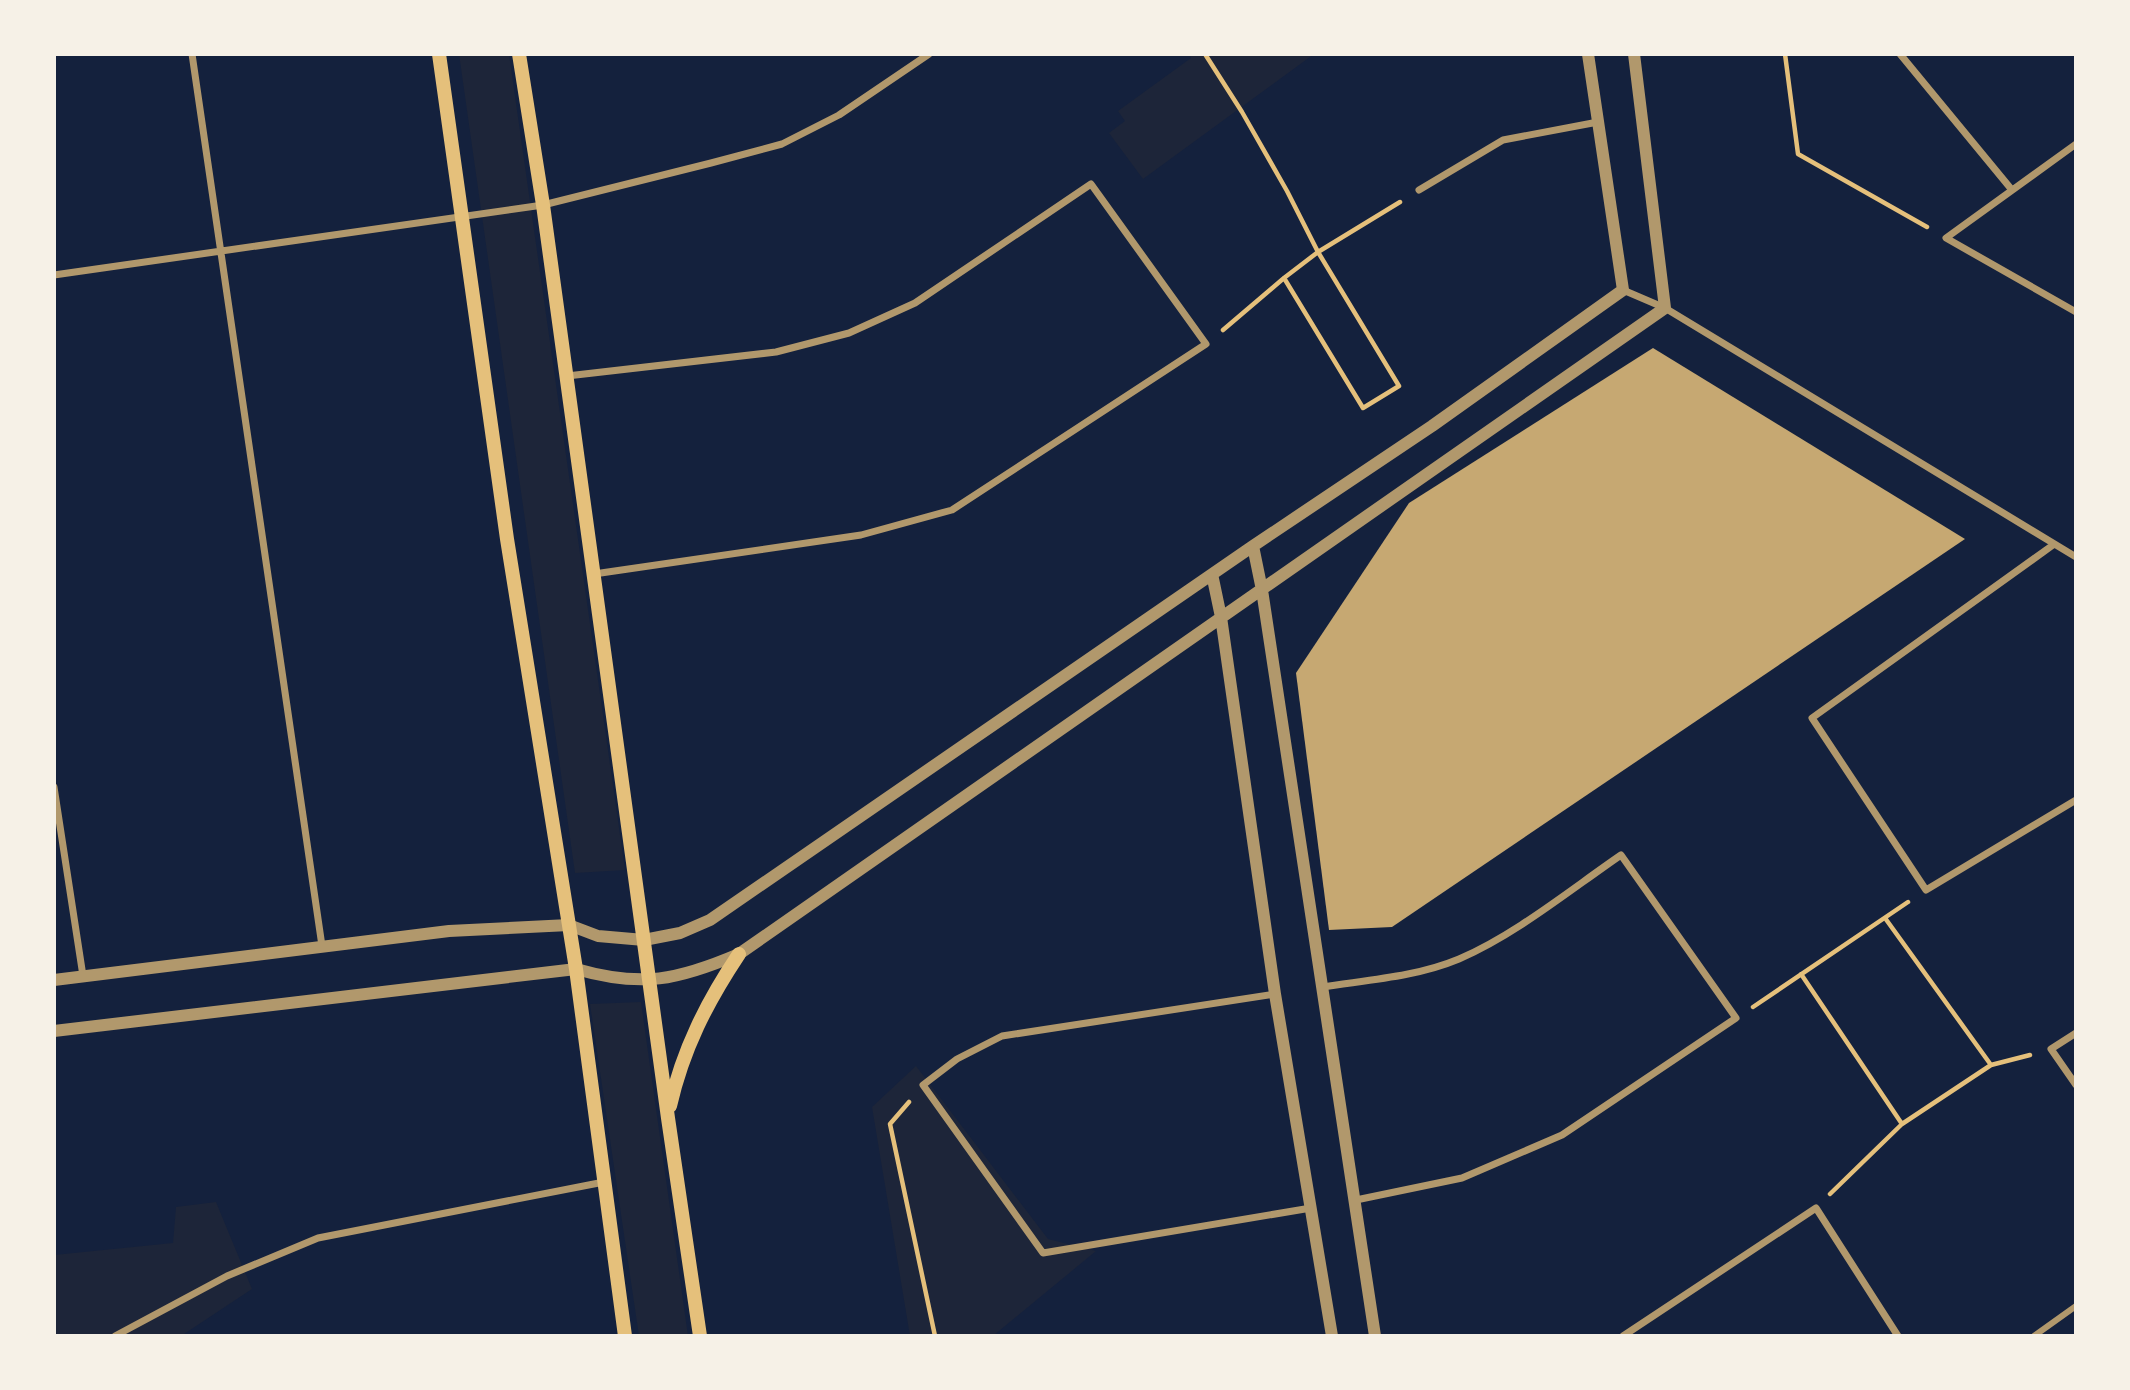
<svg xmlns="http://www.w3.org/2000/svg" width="2130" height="1390" viewBox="0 0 2130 1390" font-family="'Public Sans',sans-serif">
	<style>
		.green { fill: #1d2539 }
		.building { fill: #c6a872 }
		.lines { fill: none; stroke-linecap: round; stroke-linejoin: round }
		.path { stroke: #e5c07b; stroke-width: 4.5 }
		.pedestrian { stroke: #b1986c; stroke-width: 6 }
		.minor { stroke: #b1986c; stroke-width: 7 }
		.tertiary { stroke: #b1986c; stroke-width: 12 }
		.secondary { stroke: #e5c07b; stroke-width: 14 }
	</style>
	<rect width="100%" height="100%" fill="#14213d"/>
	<path class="green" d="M 459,54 L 509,54 L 625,870 L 575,873 Z
		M 1189,54 L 1314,54 L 1143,179 L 1109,133 L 1125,121 L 1118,111 L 1191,58 Z
		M 641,1002 L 688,1336 L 639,1336 L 590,1004 Z
		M 916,1066 L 1048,1239 L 1096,1251 L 993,1336 L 910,1336 L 872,1107 Z
		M 216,1202 L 252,1289 L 181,1336 L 54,1336 L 54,1255 L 173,1243 L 176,1207 Z"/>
	<path class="building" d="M 1653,348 L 1965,539 L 1392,927 L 1329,930 L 1296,673 L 1409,503 Z"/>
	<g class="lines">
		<path class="path" d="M 1205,54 L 1242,112 L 1287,191 L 1318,252 L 1399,386 L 1363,408 L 1284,278
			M 1785,54 L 1798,154 L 1927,227
			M 1223,330 L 1284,278 L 1318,252 L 1400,202
			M 1885,918 L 1991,1065
			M 1801,974 L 1902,1124
			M 1753,1007 L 1908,902
			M 909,1102 L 890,1124 L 935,1336
			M 1830,1194 L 1902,1124 L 1991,1065 L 2030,1055"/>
		<path class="pedestrian" d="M 2034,1336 L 2076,1306"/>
		<path class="minor" d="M 192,54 L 322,946
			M 1900,54 L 2012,190
			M 2076,144 L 1946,238 L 2076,312
			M 1419,190 L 1503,140 L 1598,122
			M 54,275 L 543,205 L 711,163 L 782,144 L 839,115 L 929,54
			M 1623,290 L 1665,308 L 2076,557
			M 567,376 L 776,352 L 849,333 L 915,303 L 1091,184 L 1206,344 L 952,510 L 861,535 L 594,574
			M 2053,545 L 1812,718 L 1926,890 L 2076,800
			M 54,787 L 83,976
			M 1322,987 C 1367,980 1416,977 1459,959 C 1515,935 1570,890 1621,855 L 1736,1018 L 1562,1135 L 1462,1178 L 1356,1200
			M 1275,994 L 1002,1036 L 957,1059 L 923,1085 L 1043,1253 L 1311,1208
			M 2076,1033 L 2051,1049 L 2076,1085
			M 115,1336 L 227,1276 L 318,1238 L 604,1182
			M 1623,1336 L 1816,1208 L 1898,1336"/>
		<path class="tertiary" d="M 1253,546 L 1262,590 L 1375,1336
			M 1212,574 L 1221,617 L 1275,994 L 1332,1336
			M 54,980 L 449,931 L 569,925 L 598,936 L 644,940 L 680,933 L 710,920 L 1253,546 L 1432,426 L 1623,290 L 1588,54
			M 54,1031 L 576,969 C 642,988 678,980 739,954 L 1665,308 L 1634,54"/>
		<path class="secondary" d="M 439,54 L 507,539 L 576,969 L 625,1336
			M 519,54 L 543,205 L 668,1118 L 700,1336
			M 670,1106 C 683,1049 707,1002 739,954"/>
	</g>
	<rect width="2130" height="1390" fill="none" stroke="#f6f1e7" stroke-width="112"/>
</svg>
